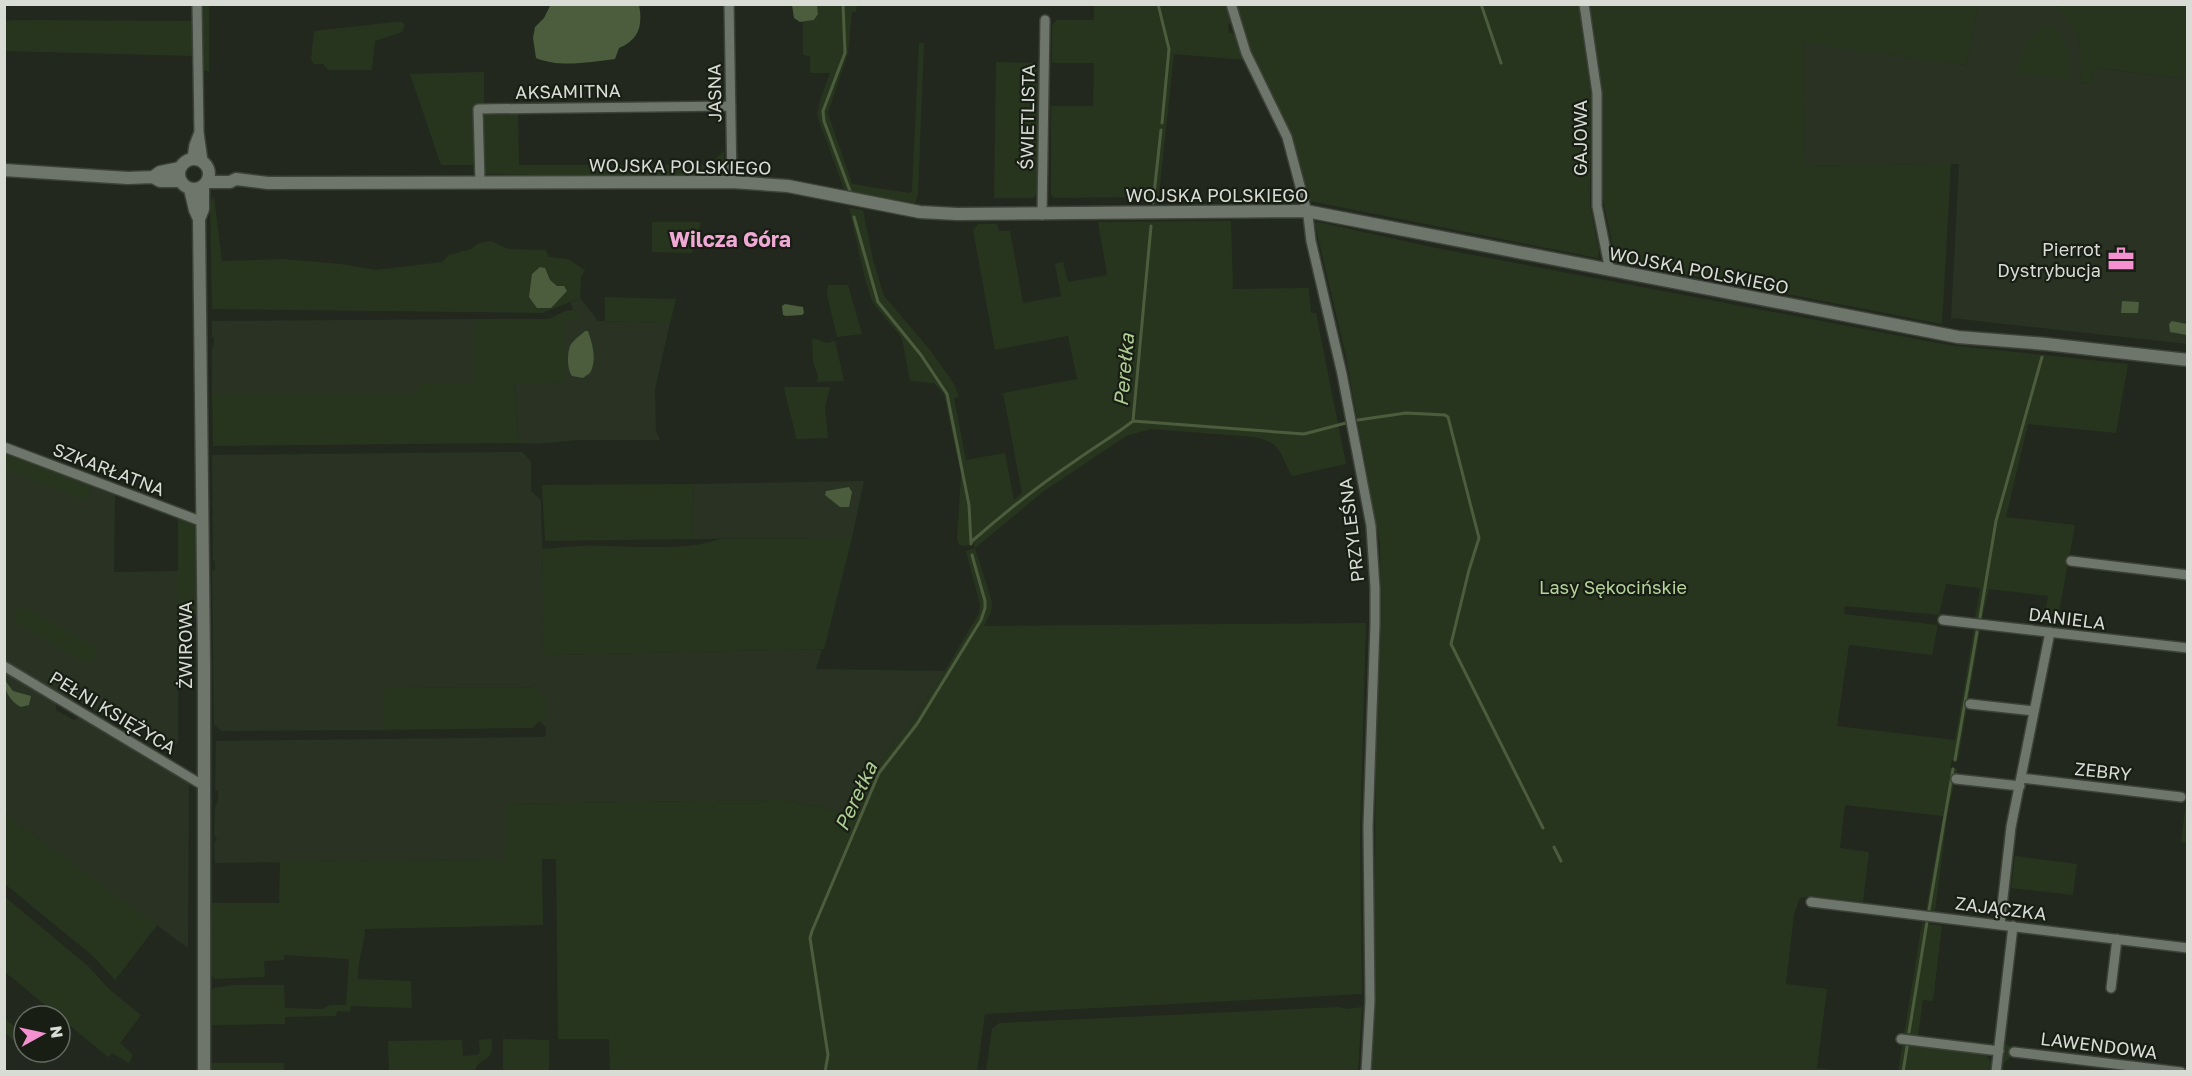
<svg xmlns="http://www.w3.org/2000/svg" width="2192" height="1076" viewBox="0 0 2192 1076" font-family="'Golos Text',sans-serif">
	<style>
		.built { fill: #293223 }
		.green { fill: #28351e }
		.water { fill: #4b5d3d }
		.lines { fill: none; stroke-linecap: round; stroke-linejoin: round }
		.stream { stroke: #4b5d3d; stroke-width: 3 }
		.street-casing { stroke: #3d4239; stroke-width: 12 }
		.secondary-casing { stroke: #3d4239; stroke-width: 15 }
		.street { stroke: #6e756a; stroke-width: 9 }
		.secondary { stroke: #6e756a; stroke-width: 12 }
		.labels { text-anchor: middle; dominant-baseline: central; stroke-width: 4.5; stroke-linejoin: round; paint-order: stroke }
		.street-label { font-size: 18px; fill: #d8dcd5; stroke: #191e15 }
		.poi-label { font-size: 18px; fill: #d8dcd5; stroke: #191e15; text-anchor: end }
		.park-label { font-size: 18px; fill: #b4d49b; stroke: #191e15 }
		.water-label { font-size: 20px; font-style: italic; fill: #adcd94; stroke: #191e15 }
		.quarter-label { font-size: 21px; font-weight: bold; fill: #f0a9d5; stroke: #191e15 }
	</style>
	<rect width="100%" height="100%" fill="#22281e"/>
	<path class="built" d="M 1981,4 L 2056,5 L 2075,28 L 2083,53 L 2081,82 L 2089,83 L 2097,68 L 2187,79 L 2187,344 L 1951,318 L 1959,164 L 1805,166 L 1803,42 L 1966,65 L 1978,6 Z
		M 580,298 L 598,321 L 670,323 L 655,389 L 656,431 L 660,440 L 579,440 L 536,444 L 519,443 L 514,383 L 566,382 L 566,319 L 578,312 L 573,310 L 570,302 Z
		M 476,319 L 476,384 L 419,384 L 419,394 L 212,394 L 212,348 L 214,346 L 214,338 L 212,337 L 212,321 Z
		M 5,450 L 115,491 L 114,572 L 178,571 L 178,742 L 174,746 L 121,715 L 103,715 L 76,700 L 67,700 L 5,663 Z
		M 522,452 L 531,461 L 531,491 L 541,500 L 545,655 L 822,649 L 816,669 L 945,671 L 908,727 L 884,756 L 854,814 L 787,800 L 507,804 L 506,860 L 215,863 L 214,844 L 217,838 L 214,836 L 215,807 L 218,800 L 218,791 L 215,790 L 216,741 L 545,737 L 546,727 L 546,696 L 538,696 L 538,688 L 384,687 L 384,730 L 221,731 L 214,724 L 212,571 L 215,569 L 215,562 L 213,560 L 212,455 Z
		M 864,481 L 852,538 L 691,539 L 694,484 Z
		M 4,672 L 56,703 L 56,710 L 65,715 L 73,720 L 80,717 L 189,783 L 188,948 L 5,814 Z"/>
	<path class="green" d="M 201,5 L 209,5 L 209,71 L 204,71 Z
		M 817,5 L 857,5 L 856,12 L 852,12 L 848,53 L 828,113 L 852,184 L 909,193 L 912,191 L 919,43 L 924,43 L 918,194 L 915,203 L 845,192 L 817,115 L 821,97 L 830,73 L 810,73 L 810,56 L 803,55 L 803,22 L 814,20 L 818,14 Z
		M 1094,5 L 1229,5 L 1233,21 L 1228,25 L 1229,33 L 1235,34 L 1245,60 L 1174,54 L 1158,204 L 1146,204 L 1142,197 L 1054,198 L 1051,194 L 1051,106 L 1093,106 L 1094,63 L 1052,63 L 1052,25 L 1057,20 L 1094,20 Z
		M 1234,5 L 1579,5 L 1591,93 L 1590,205 L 1599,251 L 1598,258 L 1309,201 L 1284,120 L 1242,33 Z
		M 1588,5 L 1981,5 L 1978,6 L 1966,65 L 1803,43 L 1805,166 L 1951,164 L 1942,324 L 1616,261 L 1602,195 L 1602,90 Z
		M 2056,5 L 2187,5 L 2187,79 L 2097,68 L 2089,83 L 2081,82 C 2084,42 2081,36 2056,5 Z
		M 14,20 L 192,21 L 193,56 L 5,51 L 5,21 Z
		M 395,22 L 402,22 L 405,25 L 402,32 L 375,41 L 372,70 L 328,70 L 323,64 L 314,64 L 311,60 L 314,31 Z
		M 2044,26 L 2057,27 C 2068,43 2068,62 2070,80 L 2017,73 C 2022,50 2026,41 2044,26 Z
		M 996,62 L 1038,63 L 1037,194 L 1033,198 L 994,198 Z
		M 484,72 L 484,105 L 475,106 L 476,165 L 441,165 L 410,74 Z
		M 484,113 L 518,113 L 519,165 L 709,165 L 724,151 L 724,171 L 720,175 L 693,176 L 692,178 L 484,174 Z
		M 214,197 L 222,261 L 283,259 L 341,264 L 376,270 L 442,262 L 449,255 L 471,249 L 479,243 L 491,241 L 508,249 L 546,250 L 549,257 L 568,259 L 585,270 L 581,277 L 580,298 L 542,313 L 212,309 L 210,202 Z
		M 849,208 L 863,210 L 873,260 L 884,296 L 930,350 L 954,384 L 959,397 L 954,398 L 966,460 L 1005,453 L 1014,500 L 1022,493 L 1003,393 L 1077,379 L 1068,336 L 995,350 L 973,230 L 978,224 L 997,224 L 999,231 L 1010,231 L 1023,303 L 1061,296 L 1055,264 L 1063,262 L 1068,282 L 1107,275 L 1098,222 L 1231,221 L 1233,289 L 1309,288 L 1311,313 L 1316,313 L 1346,464 L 1292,476 C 1279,453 1283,443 1254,437 L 1151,429 L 1126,436 L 1044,491 L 975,548 L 992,602 L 991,612 L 984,626 L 1366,623 L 1360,834 L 1362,994 L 985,1014 L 977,1071 L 610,1071 L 609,1039 L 558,1039 L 556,859 L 542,859 L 543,925 L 365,929 C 364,946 357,963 358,979 L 411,981 L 412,1008 L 351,1006 L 350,1012 L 337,1011 L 336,1016 L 285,1017 L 285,1024 L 212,1025 L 212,991 L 214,988 L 234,985 L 284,985 L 285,1008 L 322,1009 L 330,1005 L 346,1005 L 349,959 L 284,955 L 284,960 L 264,961 L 265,977 L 215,979 L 210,974 L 212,903 L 279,903 L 280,862 L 506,860 L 506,804 L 787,800 L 854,814 L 884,756 L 908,727 L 945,671 L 979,613 L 980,605 L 966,551 L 975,548 L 974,544 L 966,546 L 959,545 L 957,539 L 961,475 L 944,394 L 934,383 L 910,381 L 902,338 L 873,303 L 866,283 Z
		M 652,222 L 701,222 L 692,253 L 652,252 Z
		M 1318,222 L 1436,248 L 1948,345 L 2128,364 L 2116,433 L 2028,424 L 2006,517 L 2075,525 L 2057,623 L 2043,622 L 2048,596 L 1989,589 L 1982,619 L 1975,618 L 1980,588 L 1946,584 L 1939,615 L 1845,606 L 1844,614 L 1938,625 L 1932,655 L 1849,645 L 1837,726 L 1955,740 L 1974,629 L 1980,630 L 1958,760 L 1952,760 L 1950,768 L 1957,769 L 1947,817 L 1935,911 L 1926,909 L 1943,816 L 1845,805 L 1840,848 L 1869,852 L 1863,902 L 1812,896 L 1800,898 L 1794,914 L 1786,984 L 1827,989 L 1817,1068 L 1843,1071 L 1379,1072 L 1371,1069 L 1374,1014 L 1376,736 L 1381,632 L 1380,545 L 1346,357 L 1315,224 Z
		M 828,285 L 848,285 L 862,334 L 837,337 L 827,295 Z
		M 605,297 L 676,299 L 670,323 L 605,321 Z
		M 573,310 L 578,312 L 579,319 L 566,319 L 566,382 L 514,384 L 519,443 L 213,446 L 212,394 L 418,394 L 419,384 L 476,383 L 476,319 L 549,319 L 565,311 Z
		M 812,338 L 827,343 L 835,341 L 844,381 L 817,382 L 818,377 L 813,361 Z
		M 784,387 L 830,387 L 825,407 L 828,438 L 796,439 C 793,420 787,405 784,387 Z
		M 4,450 L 93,483 L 86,501 L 5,468 Z
		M 694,484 L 691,539 L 545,541 L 542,485 Z
		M 178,515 L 195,524 L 196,614 L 178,614 Z
		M 852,538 L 824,649 L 544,655 L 542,549 C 555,549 567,546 579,546 C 622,544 681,553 720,539 Z
		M 25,607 L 95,647 L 96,656 L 93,661 L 86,663 L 16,623 L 15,611 Z
		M 384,687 L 538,688 L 539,696 L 546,696 L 546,727 L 539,721 L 533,728 L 384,730 Z
		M 2187,794 L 2188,843 L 2187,843 L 2181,842 Z
		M 5,814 L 157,925 L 115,980 L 93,956 L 5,884 Z
		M 2015,856 L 2077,864 L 2073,895 L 2011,888 Z
		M 5,897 L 89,967 L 110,990 L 141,1015 L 120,1043 L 133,1055 L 129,1063 L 112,1053 L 108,1057 L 5,972 Z
		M 1922,923 L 1942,926 L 1933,1001 L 1923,1000 L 1918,1036 L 1904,1035 Z
		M 1339,1007 L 1347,1009 L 1362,1007 L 1358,1071 L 986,1071 L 992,1029 L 999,1023 Z
		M 4,1018 L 24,1034 L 24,1046 L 18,1045 L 5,1033 Z
		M 491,1039 C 496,1064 480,1054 475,1071 L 389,1071 L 388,1041 L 462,1040 L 463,1056 L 478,1055 L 480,1051 L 479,1040 Z
		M 503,1039 L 549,1040 L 549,1071 L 503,1071 Z
		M 1903,1042 L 1985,1054 L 1991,1062 L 1990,1071 L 1898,1072 Z
		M 2002,1042 L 2013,1048 L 2011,1057 L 2004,1063 L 2003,1071 L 1999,1072 Z
		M 211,1063 L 284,1063 L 284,1071 L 211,1071 Z"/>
	<path class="water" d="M 551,4 L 639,5 C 643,25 639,40 619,48 L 615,59 C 590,62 559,68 536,58 L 533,38 L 535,27 L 544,18 Z
		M 792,5 L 817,5 L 818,14 L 814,20 L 800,22 L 794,18 Z
		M 540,267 L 545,268 L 550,280 L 557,286 L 564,286 L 567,291 L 551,308 L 537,308 L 529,297 L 532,274 Z
		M 2122,301 L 2139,302 L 2138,313 L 2121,313 Z
		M 785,304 L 803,307 L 804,313 L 802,315 L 786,316 L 783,315 L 782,306 Z
		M 2172,321 L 2187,324 L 2187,335 L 2170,332 L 2169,324 Z
		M 585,331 L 588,331 C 593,345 597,360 590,373 L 583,378 L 572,376 C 567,369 567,354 570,346 C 573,340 581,335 585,331 Z
		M 849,487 L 852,492 L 849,507 L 840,507 L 825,495 L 826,491 Z
		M 4,679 L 13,691 L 31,696 L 29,705 L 21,707 C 10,702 4,690 4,679 Z"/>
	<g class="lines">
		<path class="stream" d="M 843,4 L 845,53 L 823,111 L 824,121 L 850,191
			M 1158,4 L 1169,49 L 1162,123
			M 1481,4 L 1501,63
			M 1153,203 L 1161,130
			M 854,217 L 878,302 L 921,355 L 947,394 L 969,505 L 971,544
			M 1358,420 L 1406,413 L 1445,415 L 1448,417 L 1479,538 L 1469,570 L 1451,644 L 1543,828
			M 1133,421 L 1304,434 L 1346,423
			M 971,542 C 1004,513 1038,486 1075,461 C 1094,447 1114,436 1133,421 L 1151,226
			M 1980,617 L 1996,521 L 2042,357
			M 1955,760 L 1977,632
			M 1554,847 L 1561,861
			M 1929,910 L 1953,769
			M 1909,1032 L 1927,922
			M 825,1072 L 828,1055 L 810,938 L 812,931 L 879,773 L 917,724 L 981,620 L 985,608 L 985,601 L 972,555
			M 1903,1072 L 1907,1047"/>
		<g class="street-casing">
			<path id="street" d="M 197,4 L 199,132 L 203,161
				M 729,4 L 732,182
				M 1231,4 L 1246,53 L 1287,137 L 1308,216 L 1311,241 L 1342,374 L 1371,526 L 1375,588 L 1375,624 L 1368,827 L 1370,1001 L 1366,1072
				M 1584,4 L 1597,93 L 1597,206 L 1610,271
				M 192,158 L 194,145 L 199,132
				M 480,182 L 478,109 L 731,106
				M 1042,215 L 1045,20
				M 4,447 L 203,522
				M 2071,561 L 2188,575
				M 1943,620 L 2188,648
				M 4,666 L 204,786
				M 1970,704 L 2034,711
				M 2021,778 L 2181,797
				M 1956,779 L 2020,786
				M 1811,902 L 2188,948
				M 2000,924 L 2011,827 L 2050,632
				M 2111,988 L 2117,939
				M 1901,1039 L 1999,1051
				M 2014,1052 L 2181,1072
				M 1996,1072 L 2013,926"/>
		</g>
		<g class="secondary-casing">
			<path id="secondary" d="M179 174a15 15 0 1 1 30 0a15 15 0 1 1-30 0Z
				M 4,170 L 128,178 L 153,177 L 160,181 L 181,181
				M 153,177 L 160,172 L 180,168
				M 207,182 L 230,182 L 236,179 L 268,183 L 732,182 L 788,186 L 920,212 L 957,214 L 1306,211 L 1958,337 L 2046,344 L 2188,360
				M 203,186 L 203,209 L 199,219 L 204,663 L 204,1072
				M 190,189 L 195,210 L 199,219"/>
		</g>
		<use href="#street" class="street"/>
		<use href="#secondary" class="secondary"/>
	</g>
	<defs>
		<g id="office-bare" transform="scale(2.07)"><path d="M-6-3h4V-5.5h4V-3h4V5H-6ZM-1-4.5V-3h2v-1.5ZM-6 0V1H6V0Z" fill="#f590d1" stroke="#191e15" stroke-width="2.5" paint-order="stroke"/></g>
	</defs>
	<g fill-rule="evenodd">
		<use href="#office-bare" x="2121" y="259"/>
	</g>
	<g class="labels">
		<g class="street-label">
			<text transform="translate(568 91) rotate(-1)">AKSAMITNA</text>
			<text transform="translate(714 93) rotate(-91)">JASNA</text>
			<text transform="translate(1027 117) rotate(-89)">ŚWIETLISTA</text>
			<text transform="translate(1580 138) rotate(-90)">GAJOWA</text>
			<text transform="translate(680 166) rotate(1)">WOJSKA POLSKIEGO</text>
			<text x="1217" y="195">WOJSKA POLSKIEGO</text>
			<text transform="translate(1699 270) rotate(11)">WOJSKA POLSKIEGO</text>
			<text transform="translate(109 469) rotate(21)">SZKARŁATNA</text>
			<text transform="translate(1351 530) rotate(-97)">PRZYLEŚNA</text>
			<text transform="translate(2067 618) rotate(7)">DANIELA</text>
			<text transform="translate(185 645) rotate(-90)">ŻWIROWA</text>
			<text transform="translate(113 712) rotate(31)">PEŁNI KSIĘŻYCA</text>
			<text transform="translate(2103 771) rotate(6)">ZEBRY</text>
			<text transform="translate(2001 908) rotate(7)">ZAJĄCZKA</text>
			<text transform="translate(2099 1045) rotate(7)">LAWENDOWA</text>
		</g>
		<g class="poi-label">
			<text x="2101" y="249">Pierrot<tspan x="2101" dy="21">Dystrybucja</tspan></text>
		</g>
		<g class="park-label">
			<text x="1613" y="587">Lasy Sękocińskie</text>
		</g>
		<g class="water-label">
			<text transform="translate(1123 370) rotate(-85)">Perełka</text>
			<text transform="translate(855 796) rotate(-65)">Perełka</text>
		</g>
		<g class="quarter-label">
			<text x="730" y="239">Wilcza Góra</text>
		</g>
	</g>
	<rect width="2192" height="1076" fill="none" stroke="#d8dcd5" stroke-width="12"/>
	<g transform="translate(42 1034) rotate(82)"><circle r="28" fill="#191e15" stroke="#656a62" stroke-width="1.5"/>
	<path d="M0-4.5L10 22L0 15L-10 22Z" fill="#f590d1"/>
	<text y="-9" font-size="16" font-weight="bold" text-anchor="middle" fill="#d8dcd5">N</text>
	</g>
</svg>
